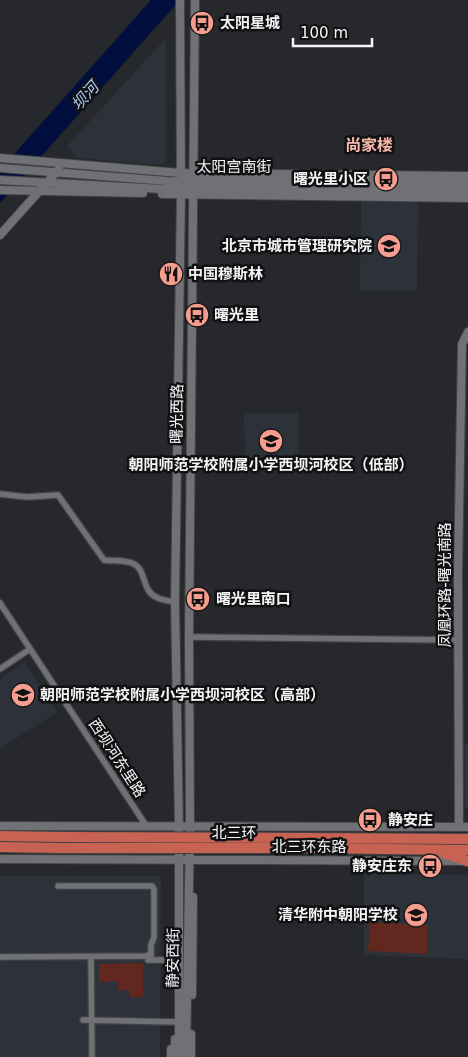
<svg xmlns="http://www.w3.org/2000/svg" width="468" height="1057" viewBox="0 0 468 1057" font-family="'DejaVu Sans','Noto Sans SC',sans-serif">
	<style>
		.built { fill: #2d323a }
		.green { fill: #62271f }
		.water { fill: #000f3d }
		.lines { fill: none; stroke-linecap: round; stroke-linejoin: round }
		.street-casing { stroke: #414345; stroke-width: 8 }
		.secondary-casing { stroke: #414345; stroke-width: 10 }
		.highway-casing { stroke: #414345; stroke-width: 12 }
		.street { stroke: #6f7175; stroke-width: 5.5 }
		.secondary { stroke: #6f7175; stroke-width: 8 }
		.highway { stroke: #c86252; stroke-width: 10 }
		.highway-bridge-casing { stroke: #414345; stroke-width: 12; stroke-linecap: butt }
		.highway-bridge { stroke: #c86252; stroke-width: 10 }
		.labels { text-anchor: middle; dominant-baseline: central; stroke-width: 5; stroke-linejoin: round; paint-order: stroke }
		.poi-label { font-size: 15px; font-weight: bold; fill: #f4f5f7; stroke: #101112; text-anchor: start }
		.street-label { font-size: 15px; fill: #f4f5f7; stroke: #101112 }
		.water-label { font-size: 16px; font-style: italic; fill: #b1cefe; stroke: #101112 }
		.neighbourhood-label { font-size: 16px; font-weight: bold; fill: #fcb9ad; stroke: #101112 }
	</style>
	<rect width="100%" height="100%" fill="#26282b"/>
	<path class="built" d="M 166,38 L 166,160 L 162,165 L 77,158 L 67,146 Z
		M 361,201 L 418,202 L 417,291 L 360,291 Z
		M 298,413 L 298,469 L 245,469 L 244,414 Z
		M 25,662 L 57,712 L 0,749 L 0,679 Z
		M 465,744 L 468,744 L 468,808 L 465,808 Z
		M 364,873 L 468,875 L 468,959 L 364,955 Z
		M 0,876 L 161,876 L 160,1057 L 0,1057 Z"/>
	<path class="green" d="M 370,922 L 427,925 L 427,954 L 368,951 Z
		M 143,963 L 143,997 L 130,997 L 129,990 L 118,990 L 118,981 L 99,982 L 99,964 Z"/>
	<path class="water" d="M 151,0 L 180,0 L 0,203 L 0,170 Z"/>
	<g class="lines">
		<g class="street-casing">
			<path id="street" d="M 0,494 L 27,497 L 58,495 L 104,560 C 112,561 124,560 132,563 C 147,569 141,590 156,597 C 161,600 169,601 175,602
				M 0,603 L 147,827
				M 189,637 L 458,640
				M 0,669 L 30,649
				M 58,886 L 152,886 L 154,889 L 154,937 L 151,945 L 151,960
				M 0,957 L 145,956 L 151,954
				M 91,957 L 92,1057
				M 148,960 L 178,960
				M 83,1020 L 178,1022"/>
		</g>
		<g class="secondary-casing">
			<path id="secondary" d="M 0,158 L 180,173 L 468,176
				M 0,168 L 167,181 L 468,183
				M 0,180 L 162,189 L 180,187 L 468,190
				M 0,190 L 143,193
				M 162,194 L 468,198
				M 0,235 L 59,169
				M 0,826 L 468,827
				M 459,827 L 458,572 L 462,344 L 468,332
				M 0,859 L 464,861
				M 192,995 L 193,897
				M 191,1034 L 191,1057
				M 171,1057 L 171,1049 L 175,1047 L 175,1039
				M 179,1057 L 179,827 L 175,602 L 181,194 L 180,0
				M 186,1057 L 190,827 L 189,637 L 195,0"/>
		</g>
		<g class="highway-casing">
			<path id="highway" d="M 0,836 L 60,837
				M 306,838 L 468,839
				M 0,847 L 60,848
				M 305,848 L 468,850
				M 441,852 L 467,861"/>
		</g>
		<use href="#street" class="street"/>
		<use href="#secondary" class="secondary"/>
		<use href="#highway" class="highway"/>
		<g class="highway-bridge-casing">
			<path id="highway-bridge" d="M 60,837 L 306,838
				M 60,848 L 305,848"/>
		</g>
		<use href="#highway-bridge" class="highway-bridge"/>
	</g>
	<defs>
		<g id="bus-disc" transform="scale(1.25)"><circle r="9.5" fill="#f59d8e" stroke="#101112"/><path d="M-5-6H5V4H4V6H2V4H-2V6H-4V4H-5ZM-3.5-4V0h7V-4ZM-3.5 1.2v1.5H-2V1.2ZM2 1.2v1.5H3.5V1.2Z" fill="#111"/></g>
		<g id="university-disc" transform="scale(1.25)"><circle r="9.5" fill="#f59d8e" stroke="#101112"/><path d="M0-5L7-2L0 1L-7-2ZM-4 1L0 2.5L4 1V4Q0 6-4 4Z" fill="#111"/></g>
		<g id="restaurant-disc" transform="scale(1.25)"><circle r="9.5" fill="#f59d8e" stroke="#101112"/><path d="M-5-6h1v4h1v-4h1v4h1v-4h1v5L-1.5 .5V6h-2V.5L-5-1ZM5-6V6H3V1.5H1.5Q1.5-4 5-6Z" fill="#111"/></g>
		<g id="school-disc" transform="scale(1.25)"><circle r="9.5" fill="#f59d8e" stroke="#101112"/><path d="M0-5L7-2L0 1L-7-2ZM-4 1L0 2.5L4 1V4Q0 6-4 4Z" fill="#111"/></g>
	</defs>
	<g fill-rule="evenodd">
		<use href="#bus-disc" x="202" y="23"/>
		<use href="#bus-disc" x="386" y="179"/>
		<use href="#university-disc" x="389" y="246"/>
		<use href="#restaurant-disc" x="171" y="274"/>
		<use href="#bus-disc" x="197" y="315"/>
		<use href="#school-disc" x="271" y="441"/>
		<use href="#bus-disc" x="198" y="599"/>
		<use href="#school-disc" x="23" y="695"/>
		<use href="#bus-disc" x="370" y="820"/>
		<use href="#bus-disc" x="430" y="866"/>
		<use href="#school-disc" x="416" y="915"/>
	</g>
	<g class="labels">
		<g class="poi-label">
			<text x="220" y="23">太阳星城</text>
			<text x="368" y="179" text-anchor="end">曙光里小区</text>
			<text x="372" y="246" text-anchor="end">北京市城市管理研究院</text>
			<text x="188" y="274">中国穆斯林</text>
			<text x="214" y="315">曙光里</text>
			<text x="271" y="465" text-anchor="middle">朝阳师范学校附属小学西坝河校区（低部）</text>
			<text x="216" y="599">曙光里南口</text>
			<text x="40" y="695">朝阳师范学校附属小学西坝河校区（高部）</text>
			<text x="388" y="820">静安庄</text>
			<text x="412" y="866" text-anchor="end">静安庄东</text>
			<text x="398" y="915" text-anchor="end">清华附中朝阳学校</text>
		</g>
		<g class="street-label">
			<text x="234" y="167">太阳宫南街</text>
			<text transform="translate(177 414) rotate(-89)">曙光西路</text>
			<text transform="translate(445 585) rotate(-90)">凤凰环路-曙光南路</text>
			<text transform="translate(117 758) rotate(57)">西坝河东里路</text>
			<text x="234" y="833">北三环</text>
			<text x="309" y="847">北三环东路</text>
			<text transform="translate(173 958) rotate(-89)">静安西街</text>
		</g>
		<g class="water-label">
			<text transform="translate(85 96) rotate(-48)">坝河</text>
		</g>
		<g class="neighbourhood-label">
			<text x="369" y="145">尚家楼</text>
		</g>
	</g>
	<path d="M293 38v8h79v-8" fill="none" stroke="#f4f5f7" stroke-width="2.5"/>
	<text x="300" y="38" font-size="15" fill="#f4f5f7" stroke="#101112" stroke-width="4" paint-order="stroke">100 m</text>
</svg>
